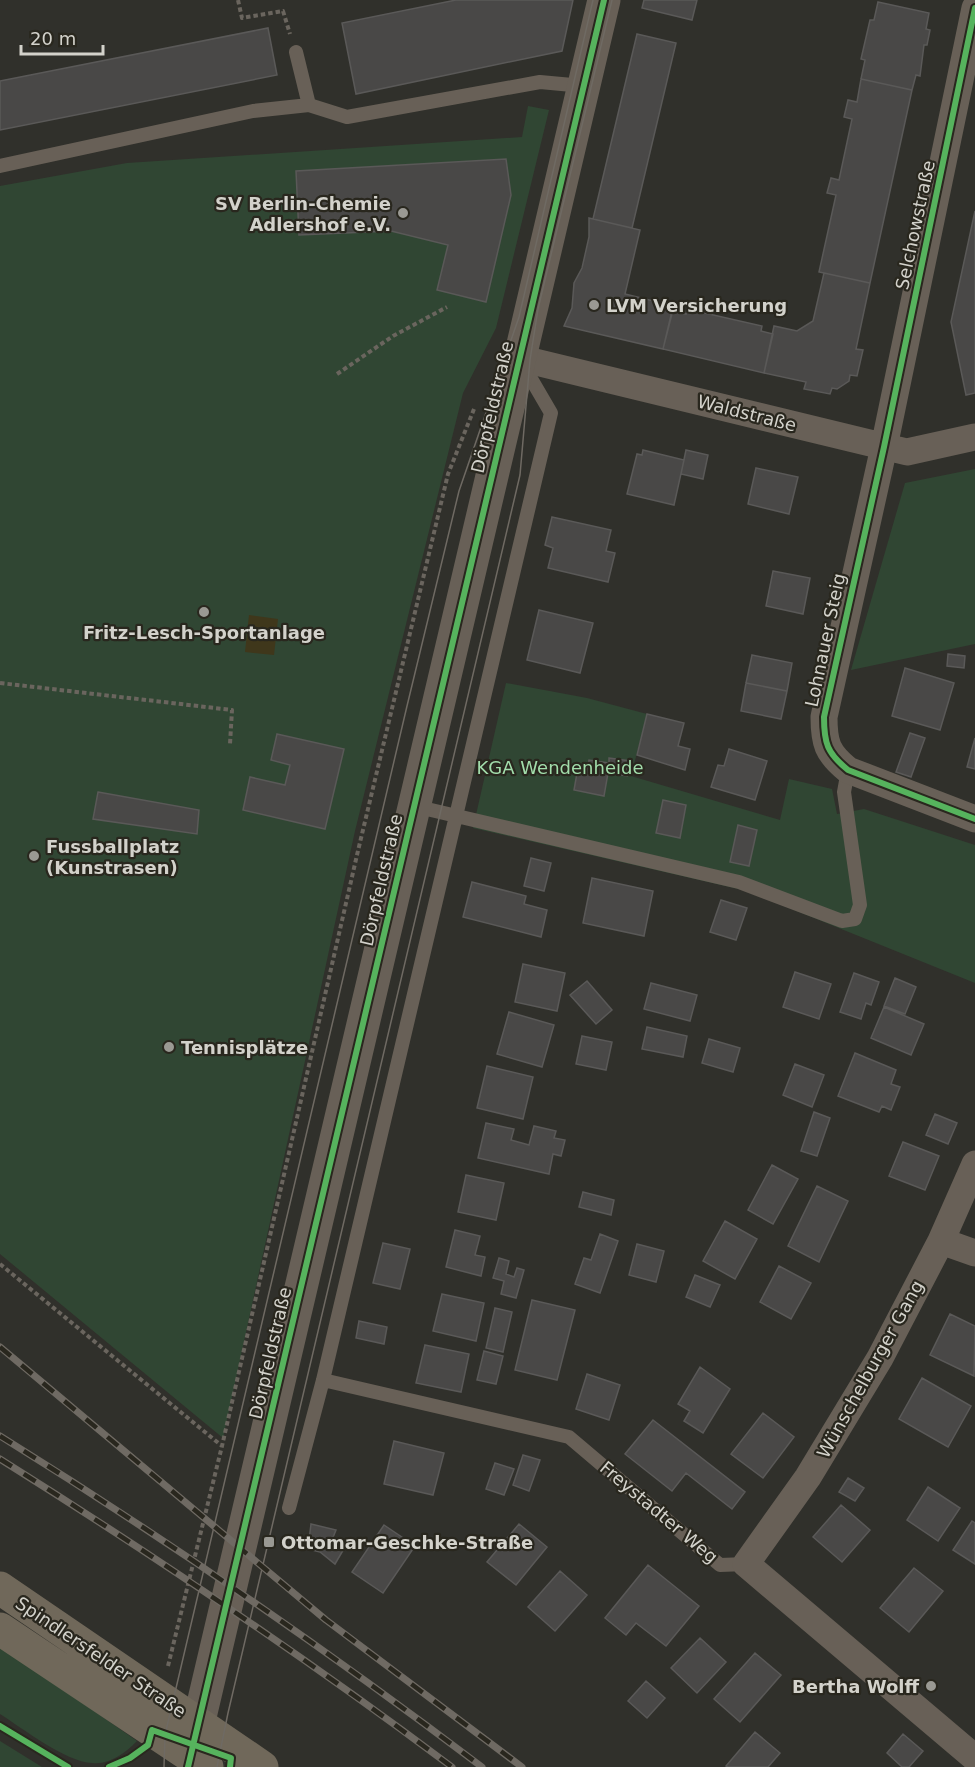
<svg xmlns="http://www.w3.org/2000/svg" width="975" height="1767" viewBox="0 0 975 1767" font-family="'DejaVu Sans',sans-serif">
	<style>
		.green { fill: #304633 }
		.sand { fill: #3f371b }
		.building { fill: #494847; stroke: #5a5958; stroke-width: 1.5 }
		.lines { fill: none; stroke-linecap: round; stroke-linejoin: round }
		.path { stroke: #6a655e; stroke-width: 4; stroke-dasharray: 4.5 3; stroke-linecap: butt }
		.service { stroke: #686057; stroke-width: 14 }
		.minor { stroke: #686057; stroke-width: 27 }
		.tertiary { stroke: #686057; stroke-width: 33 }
		.trunk { stroke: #70685a; stroke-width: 33 }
		.tram { stroke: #6f6a63; stroke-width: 1.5 }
		.rail-casing { stroke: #6f6a63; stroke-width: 7 }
		.rail { stroke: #29271e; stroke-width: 4.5; stroke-dasharray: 14; stroke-linecap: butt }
		.cycleway-casing { stroke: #29271e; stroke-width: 10 }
		.cycleway { stroke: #56b35d; stroke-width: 6 }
		.poi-dot { fill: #9a9993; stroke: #29271e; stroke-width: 2 }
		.labels { text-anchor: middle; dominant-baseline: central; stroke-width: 4.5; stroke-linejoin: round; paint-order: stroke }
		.poi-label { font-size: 18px; font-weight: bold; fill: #d3d2cb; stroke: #29271e; text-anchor: start }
		.street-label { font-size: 18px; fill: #d3d2cb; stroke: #29271e }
		.park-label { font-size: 18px; fill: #a2ddab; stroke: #29271e }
	</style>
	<rect width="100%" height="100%" fill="#30302b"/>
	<path class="green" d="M 528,106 L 549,110 L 496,328 L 463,393 L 355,831 L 223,1438 L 0,1254 L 0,186 L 127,163 L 522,137 Z
		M 975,469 L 975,644 L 851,670 L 905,483 Z
		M 506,683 L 587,698 L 647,714 L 631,776 L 780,820 L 789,779 L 832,789 L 837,814 L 864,809 L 975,845 L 975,983 L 747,891 L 473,828 Z
		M 0,1645 L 137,1741 C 125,1753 110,1765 92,1763 C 66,1762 22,1728 0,1714 Z
		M 0,1741 L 42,1767 L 0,1767 Z"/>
	<path class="sand" d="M 249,615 L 278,619 L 274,655 L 245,652 Z"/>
	<path class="building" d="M 456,0 L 573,0 L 562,51 L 356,94 L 342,23 Z
		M 644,0 L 697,0 L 692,20 L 642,8 Z
		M 878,2 L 929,13 L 926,29 L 930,30 L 927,45 L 924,45 L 920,76 L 916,75 L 912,90 L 861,79 L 865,60 L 861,59 L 870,20 L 874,20 Z
		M 268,28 L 277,75 L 0,130 L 0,81 Z
		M 637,34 L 676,43 L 632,228 L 593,219 Z
		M 861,79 L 912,90 L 870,283 L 819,272 L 836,195 L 827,193 L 831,178 L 839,180 L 852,119 L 844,117 L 848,100 L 857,102 Z
		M 506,159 L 511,195 L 486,302 L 437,290 L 448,245 L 391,231 L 299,235 L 296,171 Z
		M 975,211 L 975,393 L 966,395 L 951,322 Z
		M 589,218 L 640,230 L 625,294 L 674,306 L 663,349 L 564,326 L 572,308 L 574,283 L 582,268 L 589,237 Z
		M 824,273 L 870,283 L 856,349 L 863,350 L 857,376 L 850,375 L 849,381 L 837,389 L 832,388 L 830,394 L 804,389 L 806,382 L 764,373 L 774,326 L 797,331 L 813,321 Z
		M 687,309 L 762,326 L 761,331 L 773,334 L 764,373 L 663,349 L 672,311 L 686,314 Z
		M 643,450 L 684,460 L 674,505 L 627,494 L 637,454 L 642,455 Z
		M 686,450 L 708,455 L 703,479 L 681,474 Z
		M 756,468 L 798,477 L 789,514 L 748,504 Z
		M 552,517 L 611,530 L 606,551 L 615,553 L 608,582 L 548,568 L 553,548 L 545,545 Z
		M 773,571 L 810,578 L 803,614 L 766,606 Z
		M 539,610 L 593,623 L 580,673 L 527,660 Z
		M 948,654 L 965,656 L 964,668 L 947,666 Z
		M 752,655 L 792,663 L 787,691 L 746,683 Z
		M 905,668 L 954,683 L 940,730 L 892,716 Z
		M 746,683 L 787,691 L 781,719 L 741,711 Z
		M 647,714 L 684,723 L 678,746 L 690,749 L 685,770 L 637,755 Z
		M 910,733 L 925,738 L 911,777 L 896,772 Z
		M 277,734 L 344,749 L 325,829 L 243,810 L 250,777 L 285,785 L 290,765 L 271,760 Z
		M 975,738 L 975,769 L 967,767 Z
		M 729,749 L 767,761 L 755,800 L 711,787 L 718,765 L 724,766 Z
		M 609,758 L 630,761 L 627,776 L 608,773 L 604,796 L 574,790 L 577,773 L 586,775 L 589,760 L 609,763 Z
		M 98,792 L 199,810 L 197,834 L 93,819 Z
		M 663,800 L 686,805 L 680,838 L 656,833 Z
		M 738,825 L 757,830 L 749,866 L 730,862 Z
		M 531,858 L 551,863 L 544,891 L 524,886 Z
		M 592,878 L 653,891 L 644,936 L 583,923 Z
		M 472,882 L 526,896 L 524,904 L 547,910 L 541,937 L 463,917 Z
		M 721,900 L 747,908 L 736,940 L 710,932 Z
		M 523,964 L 565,973 L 557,1011 L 515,1002 Z
		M 795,972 L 831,984 L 819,1019 L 783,1007 Z
		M 854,973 L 879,982 L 871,1005 L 866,1003 L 861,1019 L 840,1012 Z
		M 895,978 L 916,987 L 905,1014 L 884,1006 Z
		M 587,981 L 612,1010 L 596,1024 L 570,995 Z
		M 651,983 L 697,995 L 690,1021 L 644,1009 Z
		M 884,1007 L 924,1024 L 911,1055 L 871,1038 Z
		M 509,1012 L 554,1025 L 542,1067 L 497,1054 Z
		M 647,1027 L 687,1036 L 683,1057 L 642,1049 Z
		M 582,1036 L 612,1042 L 606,1070 L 576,1064 Z
		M 709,1039 L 740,1048 L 733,1072 L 702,1063 Z
		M 855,1053 L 896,1070 L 891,1084 L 900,1087 L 891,1110 L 882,1106 L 879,1112 L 838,1096 Z
		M 795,1064 L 824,1075 L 812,1107 L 783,1095 Z
		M 487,1066 L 533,1077 L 523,1119 L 477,1108 Z
		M 814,1112 L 830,1118 L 817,1156 L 801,1151 Z
		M 935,1114 L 957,1123 L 948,1144 L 926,1135 Z
		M 486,1123 L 514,1129 L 511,1140 L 529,1145 L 534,1126 L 556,1131 L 554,1138 L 565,1140 L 561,1156 L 553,1154 L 549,1174 L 478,1158 Z
		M 903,1142 L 939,1156 L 925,1190 L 889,1176 Z
		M 772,1165 L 798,1179 L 773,1224 L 748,1210 Z
		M 466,1175 L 504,1183 L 496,1220 L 458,1212 Z
		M 817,1186 L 848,1201 L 819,1262 L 788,1246 Z
		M 583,1192 L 614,1200 L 611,1215 L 579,1207 Z
		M 725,1221 L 757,1239 L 735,1279 L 703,1261 Z
		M 455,1230 L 480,1236 L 475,1255 L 485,1257 L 481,1276 L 446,1267 Z
		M 600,1234 L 618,1241 L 600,1293 L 575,1284 L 584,1258 L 591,1260 Z
		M 383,1243 L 410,1249 L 400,1289 L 373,1283 Z
		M 637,1244 L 664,1251 L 656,1282 L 629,1275 Z
		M 499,1258 L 509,1261 L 506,1274 L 514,1277 L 517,1268 L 524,1270 L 516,1298 L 501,1294 L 504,1281 L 493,1278 Z
		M 779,1266 L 811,1283 L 791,1319 L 760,1302 Z
		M 695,1275 L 720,1285 L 710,1307 L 686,1297 Z
		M 442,1294 L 484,1303 L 476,1341 L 433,1331 Z
		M 532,1300 L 575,1310 L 557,1380 L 515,1370 Z
		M 495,1308 L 512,1312 L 503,1352 L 486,1348 Z
		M 950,1314 L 975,1326 L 974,1376 L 930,1355 Z
		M 359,1321 L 387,1327 L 384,1344 L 356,1338 Z
		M 425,1345 L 469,1354 L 461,1392 L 416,1383 Z
		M 484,1351 L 503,1356 L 496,1384 L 477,1380 Z
		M 700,1367 L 730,1389 L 703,1433 L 684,1421 L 690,1411 L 678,1404 Z
		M 587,1374 L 620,1385 L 609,1420 L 576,1409 Z
		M 922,1378 L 971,1406 L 948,1447 L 899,1419 Z
		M 763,1413 L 794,1437 L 763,1478 L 731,1454 Z
		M 653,1420 L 745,1492 L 732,1509 L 686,1473 L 672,1491 L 625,1454 Z
		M 394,1441 L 444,1453 L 433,1495 L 384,1484 Z
		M 523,1455 L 540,1460 L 529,1491 L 513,1485 Z
		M 495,1463 L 514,1469 L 504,1495 L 486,1489 Z
		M 848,1478 L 864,1488 L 855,1501 L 839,1492 Z
		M 928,1487 L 960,1508 L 938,1541 L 907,1520 Z
		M 841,1505 L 870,1530 L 842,1562 L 813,1537 Z
		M 972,1521 L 975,1523 L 975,1564 L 953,1550 Z
		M 311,1524 L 336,1530 L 332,1540 L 345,1547 L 335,1564 L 320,1552 L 308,1549 Z
		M 519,1524 L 547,1547 L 516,1585 L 487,1562 Z
		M 384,1525 L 415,1546 L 383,1593 L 352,1572 Z
		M 648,1565 L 699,1606 L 666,1646 L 636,1623 L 626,1635 L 605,1618 Z
		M 914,1568 L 943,1591 L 909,1632 L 880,1608 Z
		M 560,1571 L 587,1595 L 555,1631 L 528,1607 Z
		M 700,1638 L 726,1662 L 697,1693 L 671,1668 Z
		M 755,1653 L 781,1675 L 740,1722 L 714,1699 Z
		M 646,1681 L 665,1698 L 647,1718 L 628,1701 Z
		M 755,1732 L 780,1753 L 768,1767 L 728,1767 L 726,1766 Z
		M 903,1734 L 923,1751 L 909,1767 L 902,1767 L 887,1753 Z"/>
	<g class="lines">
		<path class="path" d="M 238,0 L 242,18 L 283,11 L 290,34
			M 337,374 L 393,336 L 447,307
			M 0,683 L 232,710 L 230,744
			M 0,1264 L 222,1446
			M 168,1666 L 222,1446 L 357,855 L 448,474 L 474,409"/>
		<path class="service" d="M 296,52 L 309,105
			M 0,166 L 253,111 L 309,105 L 347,117 L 540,82 L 583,86
			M 414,806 L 739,882 L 842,921 L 855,919 L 860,905 L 844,792 L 848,770
			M 323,1380 L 569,1437 L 720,1565 L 746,1564
			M 289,1508 L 323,1380 L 551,413 L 523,365"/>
		<path class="minor" d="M 975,8 L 884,447 L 824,717 C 824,743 827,753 848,770 L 975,819
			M 519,358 L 907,452 L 975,437
			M 975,1164 L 941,1241 L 880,1358 L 808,1477 L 746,1564 L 975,1758
			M 941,1241 L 975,1253"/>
		<path class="tertiary" d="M 192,1751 L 604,0"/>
		<path class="trunk" d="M 0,1588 L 262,1767
			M 0,1629 L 207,1767"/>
		<path class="tram" d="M 164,1767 L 165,1735 L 407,706 L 459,491 L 519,317 L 593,0
			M 217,1767 L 228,1713 L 520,475 L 530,360 L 538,309 L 612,0"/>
		<g class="rail-casing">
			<path id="rail" d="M 0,1347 L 326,1620 L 522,1767
				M 0,1436 C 166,1539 326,1649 482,1767
				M 0,1459 C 155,1556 306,1658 452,1767"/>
		</g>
		<use href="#rail" class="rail"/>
		<g class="cycleway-casing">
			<path id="cycleway" d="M 975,8 L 884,447 L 824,717 C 824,743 827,753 848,770 L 975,819
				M 0,1726 L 68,1767
				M 109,1767 L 130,1758 L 148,1745 L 152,1730 L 231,1758 L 230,1767
				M 188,1767 L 604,0"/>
		</g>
		<use href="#cycleway" class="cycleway"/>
	</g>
	<g class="poi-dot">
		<circle cx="403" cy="213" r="6"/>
		<circle cx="594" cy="305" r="6"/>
		<circle cx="204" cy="612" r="6"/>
		<circle cx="34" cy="856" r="6"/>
		<circle cx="169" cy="1047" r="6"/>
		<rect x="263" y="1536" width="12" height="12" rx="3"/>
		<circle cx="931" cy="1686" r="6"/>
	</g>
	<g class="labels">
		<g class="poi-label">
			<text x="391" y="203" text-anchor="end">SV Berlin-Chemie<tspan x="391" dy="21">Adlershof e.V.</tspan></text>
			<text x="606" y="305">LVM Versicherung</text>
			<text x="204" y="632" text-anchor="middle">Fritz-Lesch-Sportanlage</text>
			<text x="46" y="846">Fussballplatz<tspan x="46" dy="21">(Kunstrasen)</tspan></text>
			<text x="181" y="1047">Tennisplätze</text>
			<text x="281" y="1542">Ottomar-Geschke-Straße</text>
			<text x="919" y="1686" text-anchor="end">Bertha Wolff</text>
		</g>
		<g class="street-label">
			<text transform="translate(915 225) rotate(-78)">Selchowstraße</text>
			<text transform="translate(492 407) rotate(-77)">Dörpfeldstraße</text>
			<text transform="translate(747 413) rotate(14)">Waldstraße</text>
			<text transform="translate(825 640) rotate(-78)">Lohnauer Steig</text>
			<text transform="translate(381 880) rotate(-77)">Dörpfeldstraße</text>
			<text transform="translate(270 1353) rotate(-77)">Dörpfeldstraße</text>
			<text transform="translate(870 1369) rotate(-61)">Wünschelburger Gang</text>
			<text transform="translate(659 1512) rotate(40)">Freystadter Weg</text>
			<text transform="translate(101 1657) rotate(34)">Spindlersfelder Straße</text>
		</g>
		<g class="park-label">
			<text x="560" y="767">KGA Wendenheide</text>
		</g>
	</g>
	<path d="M21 45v9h82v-9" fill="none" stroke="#d3d2cb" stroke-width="3"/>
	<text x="30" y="45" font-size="18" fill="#d3d2cb" stroke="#29271e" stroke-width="4.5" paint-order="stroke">20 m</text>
</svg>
